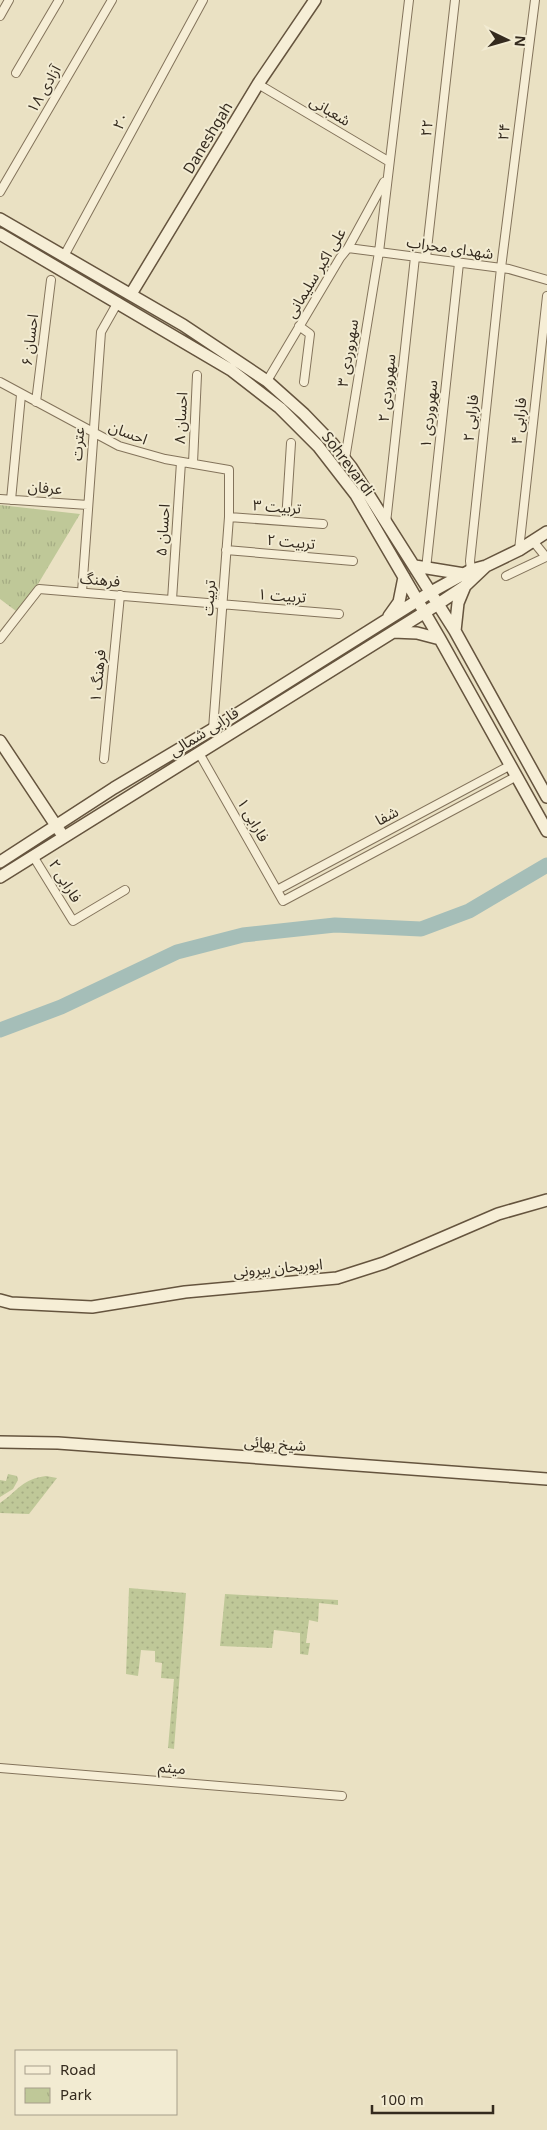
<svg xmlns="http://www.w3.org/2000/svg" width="547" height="2130" viewBox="0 0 547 2130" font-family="Georgia,'Noto Sans Arabic',serif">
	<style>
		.grass { fill: url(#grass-dots) }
		.park { fill: url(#park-tufts) }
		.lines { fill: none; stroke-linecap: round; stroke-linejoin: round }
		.river { stroke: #a5beb8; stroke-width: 15 }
		.street-casing { stroke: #83735b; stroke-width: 10 }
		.secondary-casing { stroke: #65543e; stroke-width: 14 }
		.street { stroke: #f6eed6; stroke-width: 8 }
		.secondary { stroke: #f6eed6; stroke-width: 11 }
		.labels { text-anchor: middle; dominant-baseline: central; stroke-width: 4; stroke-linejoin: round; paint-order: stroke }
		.street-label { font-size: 15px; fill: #342a1e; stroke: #f2ebd2 }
	</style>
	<defs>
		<pattern id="grass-dots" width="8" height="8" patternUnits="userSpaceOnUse" patternTransform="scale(1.25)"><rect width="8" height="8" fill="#bfc898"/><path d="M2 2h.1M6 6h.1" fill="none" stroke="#a5ac83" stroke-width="1.8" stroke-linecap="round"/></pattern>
		<pattern id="park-tufts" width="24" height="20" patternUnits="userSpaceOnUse" patternTransform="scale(1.25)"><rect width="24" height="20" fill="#bfc898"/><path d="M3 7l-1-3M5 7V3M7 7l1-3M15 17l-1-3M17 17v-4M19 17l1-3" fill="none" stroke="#a5ac83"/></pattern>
	</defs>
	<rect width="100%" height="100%" fill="#eae1c3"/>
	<path class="grass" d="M 8,1474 L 17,1476 L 18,1480 L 13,1489 L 0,1497 L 0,1480 L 6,1481 Z
		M 46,1476 L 57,1478 L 29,1514 L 0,1513 L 0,1503 C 19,1490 22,1479 46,1476 Z
		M 129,1588 L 186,1593 L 174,1749 L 168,1748 L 174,1679 L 161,1678 L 162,1663 L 155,1662 L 155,1651 L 141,1650 L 138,1676 L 126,1674 Z
		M 225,1594 L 338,1600 L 338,1605 L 319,1603 L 318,1622 L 309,1620 L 306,1643 L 310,1643 L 308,1655 L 300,1654 L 300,1633 L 274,1630 L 272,1648 L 220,1646 Z"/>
	<path class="park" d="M 0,505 L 80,514 L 20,614 L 0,599 Z"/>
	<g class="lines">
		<path class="river" d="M 0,1030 L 61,1007 L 177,952 L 243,935 L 335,925 L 421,929 L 469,911 L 547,865"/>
		<g class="street-casing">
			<path id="street" d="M 0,16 L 9,0
				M 16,73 L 59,0
				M 258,84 L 388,161
				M 0,192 L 112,0
				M 348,248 L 509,269 L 547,280
				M 64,256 L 203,0
				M 426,258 L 455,0
				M 299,326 L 310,334 L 304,382
				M 267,381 L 340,258 L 348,248 L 384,182
				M 0,382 L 119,446 L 165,459 L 229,470 L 229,517 L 213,729
				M 36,402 L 51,280
				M 345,459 L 379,252 L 409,0
				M 193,463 L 197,375
				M 0,499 L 88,505
				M 11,500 L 21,395
				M 229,517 L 323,524
				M 286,521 L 291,443
				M 386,523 L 415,257
				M 226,550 L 353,561
				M 519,550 L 547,296
				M 426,569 L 459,263
				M 471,570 L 470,561 L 501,268 L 535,0
				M 506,576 L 546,557 L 533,541
				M 82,592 L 101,332 L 118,302
				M 172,600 L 181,462
				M 0,639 L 39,589 L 339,614
				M 199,753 L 283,901 L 517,776
				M 104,759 L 120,595
				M 33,856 L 73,921 L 125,890
				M 277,890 L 511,765
				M 0,1768 L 342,1796"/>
		</g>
		<g class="secondary-casing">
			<path id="secondary" d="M 0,219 L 183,325 L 267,381 L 304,414 L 332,443 L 351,467 L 455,631 L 547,797
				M 0,234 L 231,370 L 280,408 L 318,446 L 356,495 L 440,639 L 547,831
				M 131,294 L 258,84 L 315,0
				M 415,566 L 464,574
				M 389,616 L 399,602 L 404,577
				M 455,631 L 458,603 L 465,586
				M 393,632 L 417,633 L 440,639
				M 0,741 L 61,833
				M 0,862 L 114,788 L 218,726 L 431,592 L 471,570 L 486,566 L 519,550 L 547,532
				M 0,877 L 438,604 L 465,586 L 485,567
				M 0,1300 L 11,1303 L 92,1307 L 185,1292 L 337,1278 L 384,1263 L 498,1214 L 547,1200
				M 0,1442 L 58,1443 L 547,1479"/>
		</g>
		<use href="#street" class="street"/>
		<use href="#secondary" class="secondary"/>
	</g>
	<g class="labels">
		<g class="street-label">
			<text transform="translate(44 89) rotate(-60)">آزادی ۱۸</text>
			<text transform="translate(330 111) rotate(31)">شعبانی</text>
			<text transform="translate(121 121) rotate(-62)">۲۰</text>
			<text transform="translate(427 128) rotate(-84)">۲۲</text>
			<text transform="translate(504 132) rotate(-83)">۲۴</text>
			<text transform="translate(208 138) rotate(-59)">Daneshgah</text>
			<text transform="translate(450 248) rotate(8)">شهدای محراب</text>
			<text transform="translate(316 273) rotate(-59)">علی اکبر سلیمانی</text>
			<text transform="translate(30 340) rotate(-83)">احسان ۶</text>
			<text transform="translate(348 353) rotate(-81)">سهروردی ۳</text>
			<text transform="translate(387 388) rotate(-84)">سهروردی ۲</text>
			<text transform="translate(429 414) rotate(-84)">سهروردی ۱</text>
			<text transform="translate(181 418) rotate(-87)">احسان ۸</text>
			<text transform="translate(471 418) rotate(-84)">فارابی ۲</text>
			<text transform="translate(519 421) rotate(-84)">فارابی ۴</text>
			<text transform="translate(128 433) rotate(21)">احسان</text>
			<text transform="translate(78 444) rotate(-86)">عترت</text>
			<text transform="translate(348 464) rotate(53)">Sohrevardi</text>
			<text transform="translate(45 488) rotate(4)">عرفان</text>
			<text transform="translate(277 507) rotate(4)">تربیت ۳</text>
			<text transform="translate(163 530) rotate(-86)">احسان ۵</text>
			<text transform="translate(291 542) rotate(5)">تربیت ۲</text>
			<text transform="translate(100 580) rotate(5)">فرهنگ</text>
			<text transform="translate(282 596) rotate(4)">تربیت ۱</text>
			<text transform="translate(209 598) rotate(-86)">تربیت</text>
			<text transform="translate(98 676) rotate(-84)">فرهنگ ۱</text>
			<text transform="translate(204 732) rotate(-32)">فارابی شمالی</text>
			<text transform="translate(387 816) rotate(-28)">شفا</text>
			<text transform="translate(253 820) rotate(60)">فارابی ۱</text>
			<text transform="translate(65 881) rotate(58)">فارابی ۲</text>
			<text transform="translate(278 1268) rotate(-5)">ابوریحان بیرونی</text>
			<text transform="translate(275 1444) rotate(4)">شیخ بهائی</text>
			<text transform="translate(172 1768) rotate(5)">میثم</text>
		</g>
	</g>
	<rect x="15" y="2050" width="162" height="65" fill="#f2ebd2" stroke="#a69e8a"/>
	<rect x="25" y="2066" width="25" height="8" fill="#f6eed6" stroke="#a69e8a"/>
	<text x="60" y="2075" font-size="15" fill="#342a1e">Road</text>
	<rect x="25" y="2088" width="25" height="15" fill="url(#park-tufts)" stroke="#a69e8a"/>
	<text x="60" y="2100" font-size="15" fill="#342a1e">Park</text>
	<g transform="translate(507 40) rotate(95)" stroke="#f2ebd2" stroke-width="4" paint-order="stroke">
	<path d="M0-4L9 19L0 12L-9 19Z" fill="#342a1e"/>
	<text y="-8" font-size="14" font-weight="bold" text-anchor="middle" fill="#342a1e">N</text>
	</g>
	<path d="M372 2105v8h121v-8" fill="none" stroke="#342a1e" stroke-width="2.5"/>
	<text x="380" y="2105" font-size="15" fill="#342a1e" stroke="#f2ebd2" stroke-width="4" paint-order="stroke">100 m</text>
</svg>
